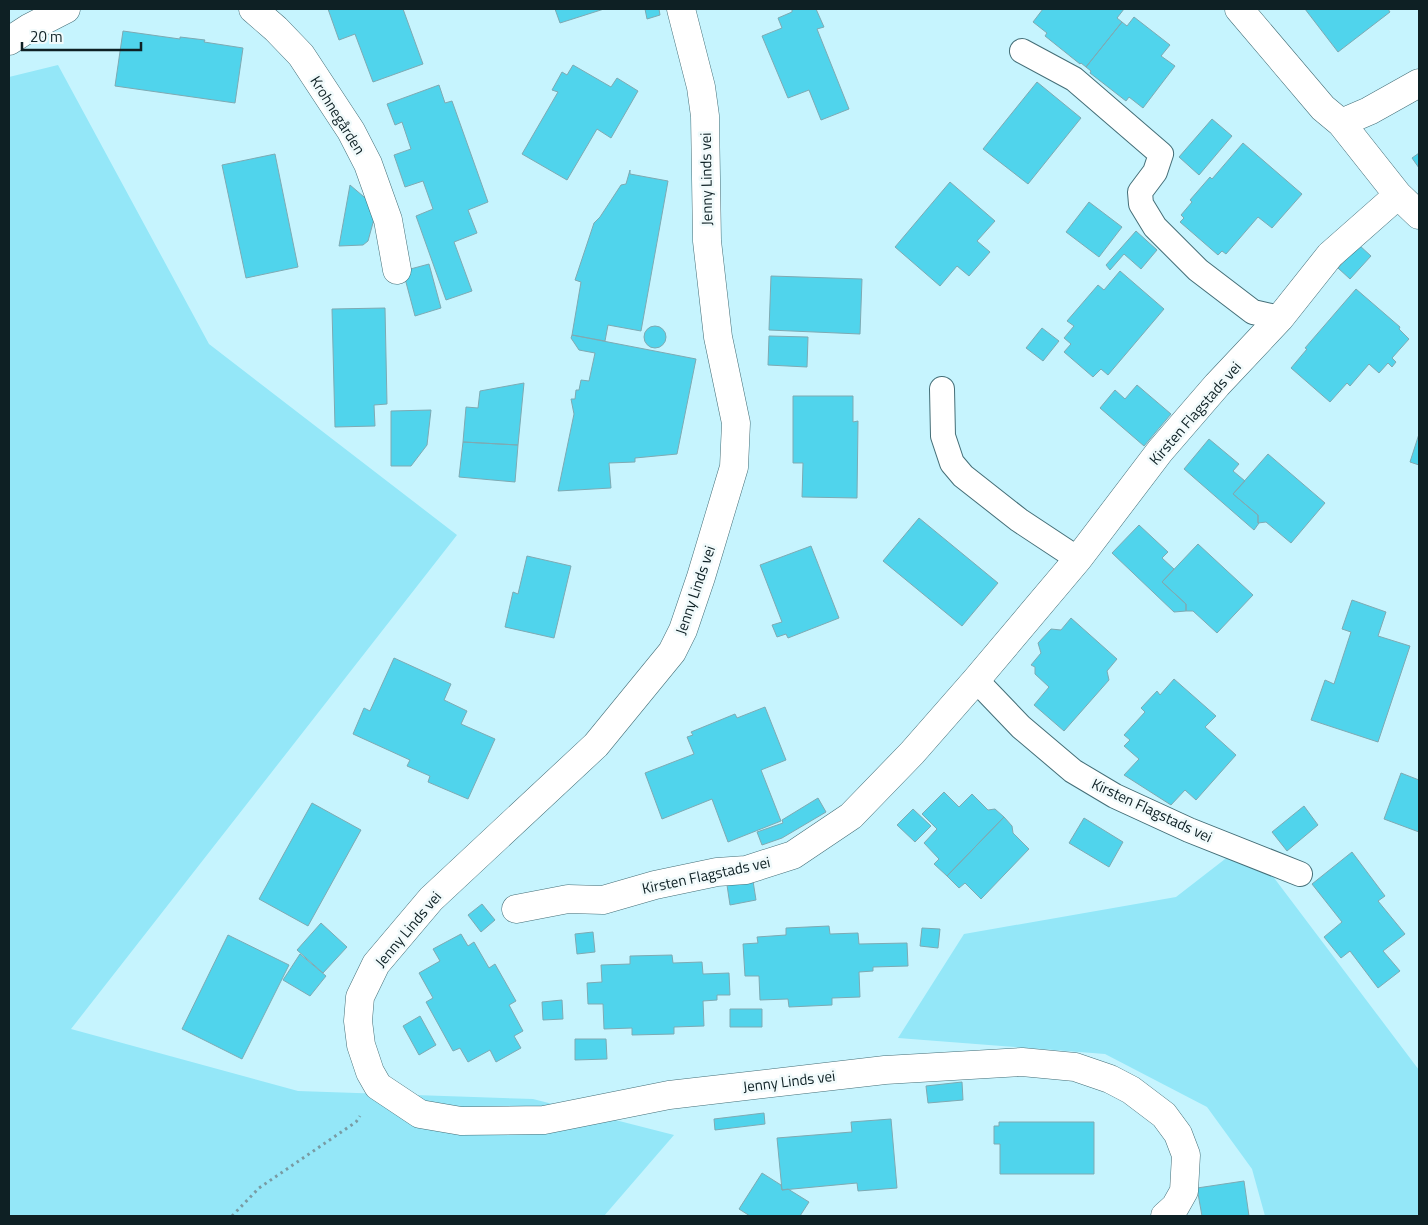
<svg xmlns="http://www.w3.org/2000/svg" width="1428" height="1225" viewBox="0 0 1428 1225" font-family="'Titillium Web',sans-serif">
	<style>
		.green { fill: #94e7f8 }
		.building { fill: #50d4ec; stroke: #7eaab3 }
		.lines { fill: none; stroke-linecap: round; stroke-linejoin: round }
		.lane-casing { stroke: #446e77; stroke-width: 26 }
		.street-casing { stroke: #446e77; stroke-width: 29 }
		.path { stroke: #799ba3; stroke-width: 3; stroke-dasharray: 2.5 4; stroke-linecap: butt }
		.lane { stroke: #fff; stroke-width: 24 }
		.street { stroke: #fff; stroke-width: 28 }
		.labels { text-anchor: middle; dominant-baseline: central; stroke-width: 5; stroke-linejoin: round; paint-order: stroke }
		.street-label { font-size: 15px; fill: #0e2024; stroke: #f1fafb }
	</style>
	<rect width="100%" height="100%" fill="#c6f4fe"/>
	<path class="green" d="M 58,65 L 209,344 L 457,535 L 71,1029 L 298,1091 L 533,1099 L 674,1135 L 604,1216 L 9,1216 L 9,77 Z
		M 1247,842 L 1419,1070 L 1419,1216 L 1265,1216 L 1252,1169 L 1207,1107 L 1105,1054 L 898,1038 L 964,934 L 1176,897 Z"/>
	<path class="building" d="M 328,9 L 403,9 L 423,64 L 373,82 L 355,34 L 339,40 Z
		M 555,9 L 604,9 L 560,23 Z
		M 645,9 L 659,9 L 660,15 L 647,19 Z
		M 794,9 L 816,9 L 824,27 L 817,29 L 849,109 L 821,120 L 809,90 L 788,98 L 762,36 L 782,28 L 778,18 L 792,12 L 792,10 Z
		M 1043,9 L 1124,9 L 1117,18 L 1122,22 L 1086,67 L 1081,63 L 1080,64 L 1045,36 L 1047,33 L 1033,22 Z
		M 1305,9 L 1388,9 L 1390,12 L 1338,52 Z
		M 1134,17 L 1170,45 L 1161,56 L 1175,66 L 1143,108 L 1129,97 L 1126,101 L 1090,73 L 1091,71 L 1086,67 L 1122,22 L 1127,26 Z
		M 123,31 L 180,39 L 180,37 L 205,40 L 204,42 L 243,48 L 235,103 L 115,86 Z
		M 573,65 L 611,87 L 617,78 L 638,91 L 611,138 L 597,129 L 567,180 L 522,154 L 558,92 L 552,90 L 562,72 L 567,75 Z
		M 1037,82 L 1081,118 L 1028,184 L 983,149 Z
		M 439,85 L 445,103 L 452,101 L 488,202 L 468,210 L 477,233 L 454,242 L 472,291 L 446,300 L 416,216 L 433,209 L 423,181 L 405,187 L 394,155 L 411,149 L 402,122 L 395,125 L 387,104 Z
		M 1212,119 L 1232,136 L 1199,175 L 1179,157 Z
		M 1243,143 L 1302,194 L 1272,228 L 1258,217 L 1226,254 L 1222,251 L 1218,255 L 1180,222 L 1184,218 L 1181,215 L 1192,202 L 1190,200 L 1210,177 L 1212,179 Z
		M 1419,153 L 1419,168 L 1412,158 Z
		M 275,154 L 298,267 L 246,278 L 222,165 Z
		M 630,170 L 630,174 L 668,181 L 641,331 L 608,325 L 605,341 L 572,335 L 581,282 L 575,280 L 594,223 L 600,217 L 621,185 L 626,184 Z
		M 950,182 L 995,221 L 977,241 L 990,252 L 969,276 L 957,266 L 940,286 L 895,247 Z
		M 350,185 L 377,208 L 368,241 L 363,245 L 339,246 Z
		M 1089,202 L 1122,227 L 1099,257 L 1066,232 Z
		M 1136,231 L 1157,250 L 1141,269 L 1124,254 L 1110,270 L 1106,265 Z
		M 1359,245 L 1371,256 L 1350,279 L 1338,268 Z
		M 429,264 L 441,308 L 415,316 L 403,271 Z
		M 1120,271 L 1164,309 L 1108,375 L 1101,369 L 1093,377 L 1064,352 L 1071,344 L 1064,338 L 1074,326 L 1067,321 L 1098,285 L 1104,290 Z
		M 771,276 L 862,279 L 860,334 L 769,330 Z
		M 1356,289 L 1400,327 L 1399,329 L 1409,339 L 1392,358 L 1396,362 L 1392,367 L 1388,363 L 1379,373 L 1369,364 L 1350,386 L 1347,383 L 1330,402 L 1291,368 L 1307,349 L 1305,348 Z
		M 385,308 L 387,404 L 374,405 L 375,426 L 335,427 L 332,309 Z
		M644 337a11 11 0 1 1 22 0a11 11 0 1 1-22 0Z
		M 1042,328 L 1059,341 L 1043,361 L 1026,348 Z
		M 572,335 L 696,359 L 677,454 L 635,458 L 635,462 L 609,463 L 611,488 L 558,491 L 574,414 L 571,399 L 575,399 L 576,390 L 579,390 L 581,380 L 589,381 L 595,353 L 579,350 L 571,338 Z
		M 769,336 L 808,337 L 807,367 L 768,365 Z
		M 524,383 L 518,445 L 463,442 L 466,407 L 478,408 L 480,391 Z
		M 1137,385 L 1171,414 L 1144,446 L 1100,408 L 1115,390 L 1125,399 Z
		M 793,396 L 853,396 L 853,422 L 858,421 L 857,498 L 802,497 L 803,463 L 793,463 Z
		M 431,410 L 427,445 L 411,466 L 391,466 L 391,411 Z
		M 1419,434 L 1419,465 L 1410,462 Z
		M 1209,439 L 1239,464 L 1233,471 L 1245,481 L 1233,494 L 1258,515 L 1258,523 L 1259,523 L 1254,530 L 1184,469 Z
		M 463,442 L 518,445 L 515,482 L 459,477 Z
		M 1268,454 L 1325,503 L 1291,543 L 1266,522 L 1258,523 L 1258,515 L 1233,494 Z
		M 919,518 L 998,583 L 962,626 L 883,561 Z
		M 1139,525 L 1168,552 L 1162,558 L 1174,569 L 1162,582 L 1186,604 L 1186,611 L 1174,612 L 1112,553 Z
		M 1198,544 L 1253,595 L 1217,633 L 1193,611 L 1186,611 L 1186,604 L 1162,582 Z
		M 811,546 L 839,618 L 788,638 L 786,634 L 777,637 L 772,625 L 782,622 L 760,565 Z
		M 527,556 L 571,566 L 554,638 L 505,627 L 513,592 L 518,594 Z
		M 1352,600 L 1386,612 L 1378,636 L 1410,646 L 1378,742 L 1311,720 L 1325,680 L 1334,684 L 1351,632 L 1342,629 Z
		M 1071,618 L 1117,659 L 1107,671 L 1109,680 L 1064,731 L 1034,705 L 1049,687 L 1035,674 L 1035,667 L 1031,665 L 1041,653 L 1038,643 L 1051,629 L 1061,630 Z
		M 394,658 L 451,684 L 444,700 L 467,711 L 461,724 L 495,739 L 468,799 L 428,782 L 430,776 L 407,766 L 410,760 L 353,734 L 364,708 L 370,711 Z
		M 1174,679 L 1216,716 L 1205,727 L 1236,755 L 1196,800 L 1185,790 L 1171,805 L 1124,775 L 1139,759 L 1124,746 L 1130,740 L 1124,735 L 1145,712 L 1141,708 L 1157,691 L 1160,695 Z
		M 765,707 L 786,760 L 761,770 L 781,821 L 728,842 L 712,799 L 662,819 L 645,773 L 694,754 L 687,737 L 693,735 L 691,732 L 735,714 L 737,718 Z
		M 1401,773 L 1419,780 L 1419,832 L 1384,819 Z
		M 944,792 L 959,807 L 972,794 L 988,810 L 995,809 L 1004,817 L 947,876 L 934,864 L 939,859 L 924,843 L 937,829 L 922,814 Z
		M 818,798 L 826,812 L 782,838 L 762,845 L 757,832 L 783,823 L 782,820 Z
		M 312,803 L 361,830 L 308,926 L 259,899 Z
		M 1304,806 L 1318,825 L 1287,851 L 1272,832 Z
		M 913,809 L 931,826 L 915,842 L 897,825 Z
		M 1004,817 L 1012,826 L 1013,833 L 1029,849 L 981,899 L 965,883 L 959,888 L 947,876 Z
		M 1084,818 L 1123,842 L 1109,867 L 1069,843 Z
		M 1352,852 L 1385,896 L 1378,901 L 1405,934 L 1383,951 L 1400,971 L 1378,988 L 1350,951 L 1341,958 L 1324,937 L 1342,922 L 1312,884 Z
		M 753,881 L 756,900 L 730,905 L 727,885 Z
		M 482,904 L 495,920 L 481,932 L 468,915 Z
		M 321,923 L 347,947 L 323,973 L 297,950 Z
		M 829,926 L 830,934 L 858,933 L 859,944 L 907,943 L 908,966 L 873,967 L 873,971 L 859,972 L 860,997 L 832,998 L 832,1005 L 789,1007 L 788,999 L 760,1000 L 759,976 L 745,976 L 743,944 L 758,943 L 757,937 L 786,935 L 786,928 Z
		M 922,928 L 940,929 L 938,948 L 920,946 Z
		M 593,932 L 595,952 L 577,954 L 575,934 Z
		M 461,934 L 468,946 L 474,942 L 489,968 L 495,964 L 516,1001 L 509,1005 L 523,1031 L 514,1036 L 521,1048 L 496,1062 L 490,1050 L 468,1062 L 460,1048 L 453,1051 L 426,1002 L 433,998 L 419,973 L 440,961 L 433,949 Z
		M 228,935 L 289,965 L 242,1059 L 182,1029 Z
		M 300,954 L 326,976 L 310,996 L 283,980 Z
		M 672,955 L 673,963 L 702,962 L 703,974 L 729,973 L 730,995 L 717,995 L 717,1000 L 703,1001 L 704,1026 L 674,1027 L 674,1034 L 632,1035 L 632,1028 L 604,1029 L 603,1004 L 588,1004 L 587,983 L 602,982 L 601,965 L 630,964 L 630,956 Z
		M 562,1000 L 563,1019 L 543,1020 L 542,1002 Z
		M 730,1009 L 762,1009 L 762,1027 L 730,1027 Z
		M 420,1016 L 436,1045 L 419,1055 L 403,1026 Z
		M 575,1039 L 606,1039 L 607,1059 L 575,1060 Z
		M 962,1082 L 963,1100 L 928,1103 L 926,1086 Z
		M 764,1113 L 765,1124 L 715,1130 L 714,1119 Z
		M 891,1119 L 897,1188 L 858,1191 L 857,1183 L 782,1190 L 777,1138 L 852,1132 L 851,1122 Z
		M 999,1122 L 1094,1122 L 1094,1174 L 1000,1174 L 1000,1144 L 994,1144 L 994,1126 L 999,1126 Z
		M 762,1173 L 781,1185 L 782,1190 L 788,1189 L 809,1202 L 800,1216 L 750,1216 L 739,1209 Z
		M 1244,1181 L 1249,1216 L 1202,1216 L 1197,1188 Z"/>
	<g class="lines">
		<g class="lane-casing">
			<path id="lane" d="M 1022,51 L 1074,79 L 1161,154 L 1155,172 L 1140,192 L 1141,204 L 1155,227 L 1198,270 L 1253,312 L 1280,318
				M 942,389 L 943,436 L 952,463 L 963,476 L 1019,520 L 1078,559
				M 976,680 L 1021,727 L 1073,771 L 1115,796 L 1189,830 L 1300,874"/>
		</g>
		<g class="street-casing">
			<path id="street" d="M 253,9 L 276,29 L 301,55 L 351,131 L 368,164 L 388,220 L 397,270
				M 681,9 L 701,87 L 705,116 L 707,241 L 718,337 L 736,423 L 734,467 L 701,577 L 683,630 L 672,652 L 596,745 L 431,899 L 376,964 L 360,997 L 358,1021 L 361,1045 L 370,1072 L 378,1086 L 420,1114 L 461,1121 L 544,1120 L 669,1095 L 885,1070 L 1022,1062 L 1075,1067 L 1110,1079 L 1131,1090 L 1164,1115 L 1178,1134 L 1186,1155 L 1184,1191 L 1175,1207 L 1165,1216
				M 1239,9 L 1323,108 L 1341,123 L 1398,195 L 1419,215
				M 9,41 L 29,28 L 66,9
				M 1341,123 L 1369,111 L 1419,83
				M 516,909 L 568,899 L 603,900 L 655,885 L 717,872 L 746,870 L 793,855 L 851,816 L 912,753 L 976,680 L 1078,559 L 1160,451 L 1217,385 L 1280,318 L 1330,255 L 1398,195"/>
		</g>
		<path class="path" d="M 232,1216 L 259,1188 L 356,1122 L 360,1116"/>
		<use href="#lane" class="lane"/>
		<use href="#street" class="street"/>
	</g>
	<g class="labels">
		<g class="street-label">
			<text transform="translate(338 115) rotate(58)">Krohnegården</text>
			<text transform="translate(706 179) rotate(-91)">Jenny Linds vei</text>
			<text transform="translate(1195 413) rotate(-49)">Kirsten Flagstads vei</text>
			<text transform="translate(695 590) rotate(-71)">Jenny Linds vei</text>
			<text transform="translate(1152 810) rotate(25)">Kirsten Flagstads vei</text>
			<text transform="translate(706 875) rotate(-12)">Kirsten Flagstads vei</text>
			<text transform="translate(408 929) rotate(-50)">Jenny Linds vei</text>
			<text transform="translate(789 1081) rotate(-7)">Jenny Linds vei</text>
		</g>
	</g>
	<rect width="1428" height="1225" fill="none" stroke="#0e2024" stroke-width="20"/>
	<path d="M22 42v8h119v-8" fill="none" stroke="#0e2024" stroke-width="2.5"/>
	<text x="30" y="42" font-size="15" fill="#0e2024" stroke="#f1fafb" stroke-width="4" paint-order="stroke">20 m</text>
</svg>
